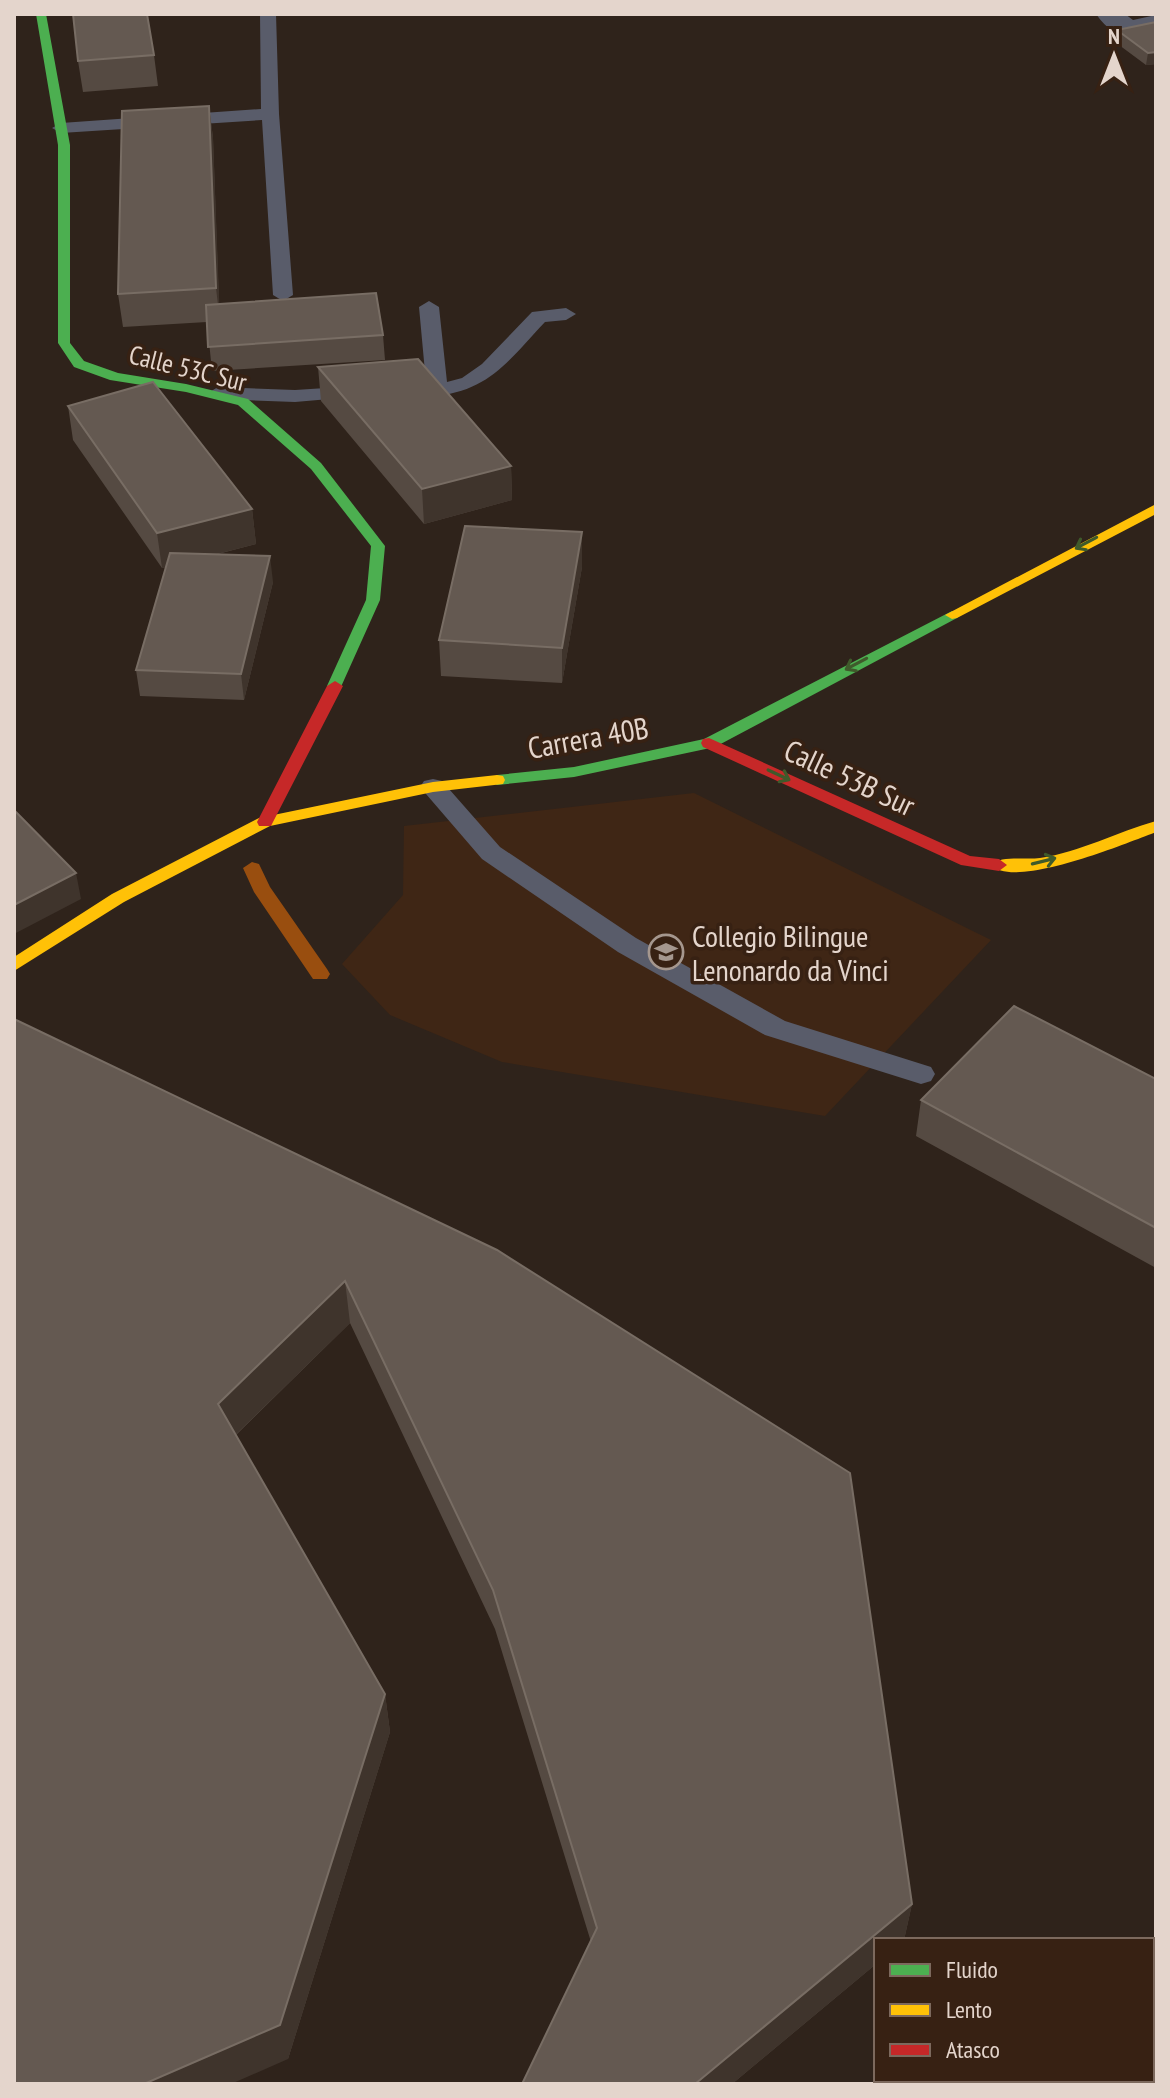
<svg xmlns="http://www.w3.org/2000/svg" width="1170" height="2098" viewBox="0 0 1170 2098" font-family="'PT Sans Narrow',sans-serif">
	<style>
		.built { fill: #3f2615 }
		.lines { fill: none; stroke-linecap: round; stroke-linejoin: round }
		.stream { fill: #994e0f; fill-rule: evenodd }
		.lane { fill: #595c6a; fill-rule: evenodd }
		.street { fill: #595c6a; fill-rule: evenodd }
		.fast { fill: #4caf50; fill-rule: evenodd }
		.slow { fill: #ffc107; fill-rule: evenodd }
		.jam { fill: #c62828; fill-rule: evenodd }
		.wall { fill: #554a42 }
		.shaded-wall { fill: #3f342c }
		.building { fill: #645951; stroke: #786d64; stroke-width: 2 }
		.oneway { stroke: #3f5a2b }
		.labels { text-anchor: middle; dominant-baseline: central; stroke-width: 7; stroke-linejoin: round; paint-order: stroke }
		.far-street-label { font-size: 26px; fill: #e4d5cc; stroke: #372113 }
		.street-label { font-size: 30px; fill: #e4d5cc; stroke: #372113 }
		.poi-label { font-size: 30px; fill: #e4d5cc; stroke: #372113; text-anchor: start }
	</style>
	<rect width="100%" height="100%" fill="#2f231b"/>
	<path class="built" d="M 694,793 L 991,940 L 825,1116 L 502,1062 L 390,1015 L 342,964 L 403,895 L 404,826 Z"/>
	<g class="lines">
		<path class="stream" d="M 252,862 L 259,864 L 270,887 L 327,969 L 330,974 L 327,979 L 313,979 L 254,892 L 243,868 Z"/>
		<path class="lane" d="M 260,14 L 276,14 L 279,114 L 293,295 L 283,301 L 273,295 L 262,120 L 61,133 L 52,128 L 61,123 L 261,109 Z
			M 429,301 L 439,307 L 447,382 L 462,378 L 482,364 L 532,312 L 566,308 L 576,314 L 566,320 L 545,322 C 509,360 488,393 431,396 C 420,396 409,397 399,394 L 396,390 L 399,386 L 426,383 L 419,307 Z
			M 357,386 L 367,392 L 364,396 L 295,402 L 218,399 L 208,393 L 218,387 L 295,390 Z
			M 433,779 L 442,781 L 500,847 L 636,938 L 785,1021 L 931,1067 L 935,1074 L 931,1081 L 921,1084 L 765,1035 L 618,952 L 482,859 L 420,787 L 424,781 Z"/>
		<path class="street" d="M 1096,14 L 1125,14 L 1133,20 L 1156,15 L 1156,31 C 1129,37 1114,40 1096,14 Z"/>
		<path class="fast" d="M 36,14 L 46,14 L 70,145 L 70,343 L 84,361 L 118,373 L 186,384 L 248,399 L 321,463 L 385,546 L 380,600 L 340,689 L 330,689 L 327,686 L 366,600 L 371,546 L 311,469 L 238,405 L 186,392 L 110,380 L 74,367 L 58,343 L 58,145 Z
			M 952,611 L 959,615 L 957,618 L 715,747 L 574,777 L 497,785 L 489,780 L 497,775 L 574,767 L 704,739 Z"/>
		<path class="slow" d="M 1156,504 L 1156,514 L 957,618 L 952,619 L 945,615 Z
			M 497,775 L 503,776 L 505,780 L 503,784 L 433,792 L 270,826 L 124,902 L 14,971 L 14,957 L 112,894 L 259,818 L 433,782 Z
			M 1156,821 L 1156,832 C 1127,843 1014,890 991,865 C 1000,855 1025,860 1040,858 C 1080,852 1117,832 1156,821 Z"/>
		<path class="jam" d="M 335,681 L 343,686 L 273,822 L 271,826 L 259,826 L 257,822 L 327,686 Z
			M 709,738 L 970,856 L 999,859 L 1007,865 L 999,871 L 961,865 L 703,747 L 701,743 L 703,739 Z"/>
	</g>
	<path class="wall" d="M 1156,22 L 1156,64 L 1146,65 L 1115,42 L 1117,30 Z
		M 154,55 L 158,86 L 83,92 L 78,61 Z
		M 209,106 L 213,138 L 219,304 L 383,335 L 385,360 L 212,371 L 207,322 L 123,327 L 118,294 Z
		M 318,367 L 511,466 L 512,500 L 424,524 L 321,401 Z
		M 68,406 L 252,509 L 256,544 L 214,555 L 273,582 L 244,700 L 140,696 L 136,670 L 166,567 L 162,568 L 73,440 Z
		M 582,532 L 582,567 L 562,683 L 441,676 L 439,640 Z
		M 14,1019 L 497,1250 L 912,1904 L 904,1940 L 876,1940 L 876,1964 L 732,2084 L 591,1942 L 495,1629 L 350,1323 L 236,1435 L 385,1694 L 390,1732 L 288,2059 Z
		M 1156,1079 L 1156,1268 L 916,1136 L 921,1100 Z"/>
	<path class="shaded-wall" d="M 1156,52 L 1156,64 L 1146,65 L 1148,53 Z
		M 209,106 L 213,138 L 220,322 L 216,288 Z
		M 511,466 L 512,500 L 424,524 L 422,489 Z
		M 252,509 L 256,544 L 162,568 L 157,533 Z
		M 582,532 L 582,567 L 562,683 L 562,648 Z
		M 270,556 L 273,582 L 244,700 L 241,674 Z
		M 76,873 L 81,899 L 14,934 L 14,905 Z
		M 345,1281 L 350,1323 L 225,1445 L 218,1404 Z
		M 385,1694 L 390,1732 L 288,2059 L 231,2084 L 144,2084 Z
		M 912,1904 L 904,1940 L 876,1940 L 876,1964 L 732,2084 L 695,2084 Z"/>
	<path class="building" d="M 73,14 L 147,14 L 154,55 L 78,61 Z
		M 1156,22 L 1156,52 L 1148,53 L 1117,30 Z
		M 209,106 L 216,288 L 118,294 L 122,111 Z
		M 376,293 L 383,335 L 208,347 L 206,305 Z
		M 418,359 L 511,466 L 422,489 L 318,367 Z
		M 153,382 L 252,509 L 157,533 L 68,406 Z
		M 465,526 L 582,532 L 562,648 L 439,640 Z
		M 170,553 L 270,556 L 241,674 L 136,670 Z
		M 14,810 L 76,873 L 14,905 Z
		M 1014,1006 L 1156,1079 L 1156,1228 L 921,1100 Z
		M 14,1019 L 497,1250 L 850,1473 L 912,1904 L 695,2084 L 522,2084 L 597,1928 L 493,1590 L 345,1281 L 218,1404 L 385,1694 L 280,2025 L 144,2084 L 14,2084 Z"/>
	<defs><path id="oneway-shaft" d="M-6 0H5M1.5-3L5.5 0L1.5 3" fill="none" stroke-width="1.6" stroke-linecap="round" stroke-linejoin="round" transform="scale(2)"/></defs>
	<g class="oneway">
		<use href="#oneway-shaft" transform="translate(1086 543) rotate(152)"/>
		<use href="#oneway-shaft" transform="translate(856 664) rotate(152)"/>
		<use href="#oneway-shaft" transform="translate(779 775) rotate(25)"/>
		<use href="#oneway-shaft" transform="translate(1044 861) rotate(-14)"/>
	</g>
	<defs>
		<g id="school-ring" transform="scale(1.8)"><circle r="9.5" fill="#372113" stroke="#a5978e" stroke-width="1.5"/><path d="M0-5L7-2L0 1L-7-2ZM-4 1L0 2.5L4 1V4Q0 6-4 4Z" fill="#a5978e"/></g>
	</defs>
	<g fill-rule="evenodd">
		<use href="#school-ring" x="666" y="952"/>
	</g>
	<g class="labels">
		<g class="far-street-label">
			<text transform="translate(188 368) rotate(14)">Calle 53C Sur</text>
		</g>
		<g class="street-label">
			<text transform="translate(588 737) rotate(-10)">Carrera 40B</text>
			<text transform="translate(850 777) rotate(25)">Calle 53B Sur</text>
		</g>
		<g class="poi-label">
			<text x="692" y="935">Collegio Bilingue<tspan x="692" dy="34">Lenonardo da Vinci</tspan></text>
		</g>
	</g>
	<rect width="1170" height="2098" fill="none" stroke="#e4d5cc" stroke-width="32"/>
	<rect x="874" y="1938" width="280" height="144" fill="#372113" stroke="#7c695d" stroke-width="2"/>
	<rect x="890" y="1964" width="40" height="12" fill="#4caf50" stroke="#7c695d" stroke-width="2"/>
	<text x="946" y="1978" font-size="24" fill="#e4d5cc">Fluido</text>
	<rect x="890" y="2004" width="40" height="12" fill="#ffc107" stroke="#7c695d" stroke-width="2"/>
	<text x="946" y="2018" font-size="24" fill="#e4d5cc">Lento</text>
	<rect x="890" y="2044" width="40" height="12" fill="#c62828" stroke="#7c695d" stroke-width="2"/>
	<text x="946" y="2058" font-size="24" fill="#e4d5cc">Atasco</text>
	<g transform="translate(1114 56)" stroke="#372113" stroke-width="6" paint-order="stroke">
	<path d="M0-6L14 30L0 20L-14 30Z" fill="#e4d5cc"/>
	<text y="-12" font-size="22" font-weight="bold" text-anchor="middle" fill="#e4d5cc">N</text>
	</g>
</svg>
